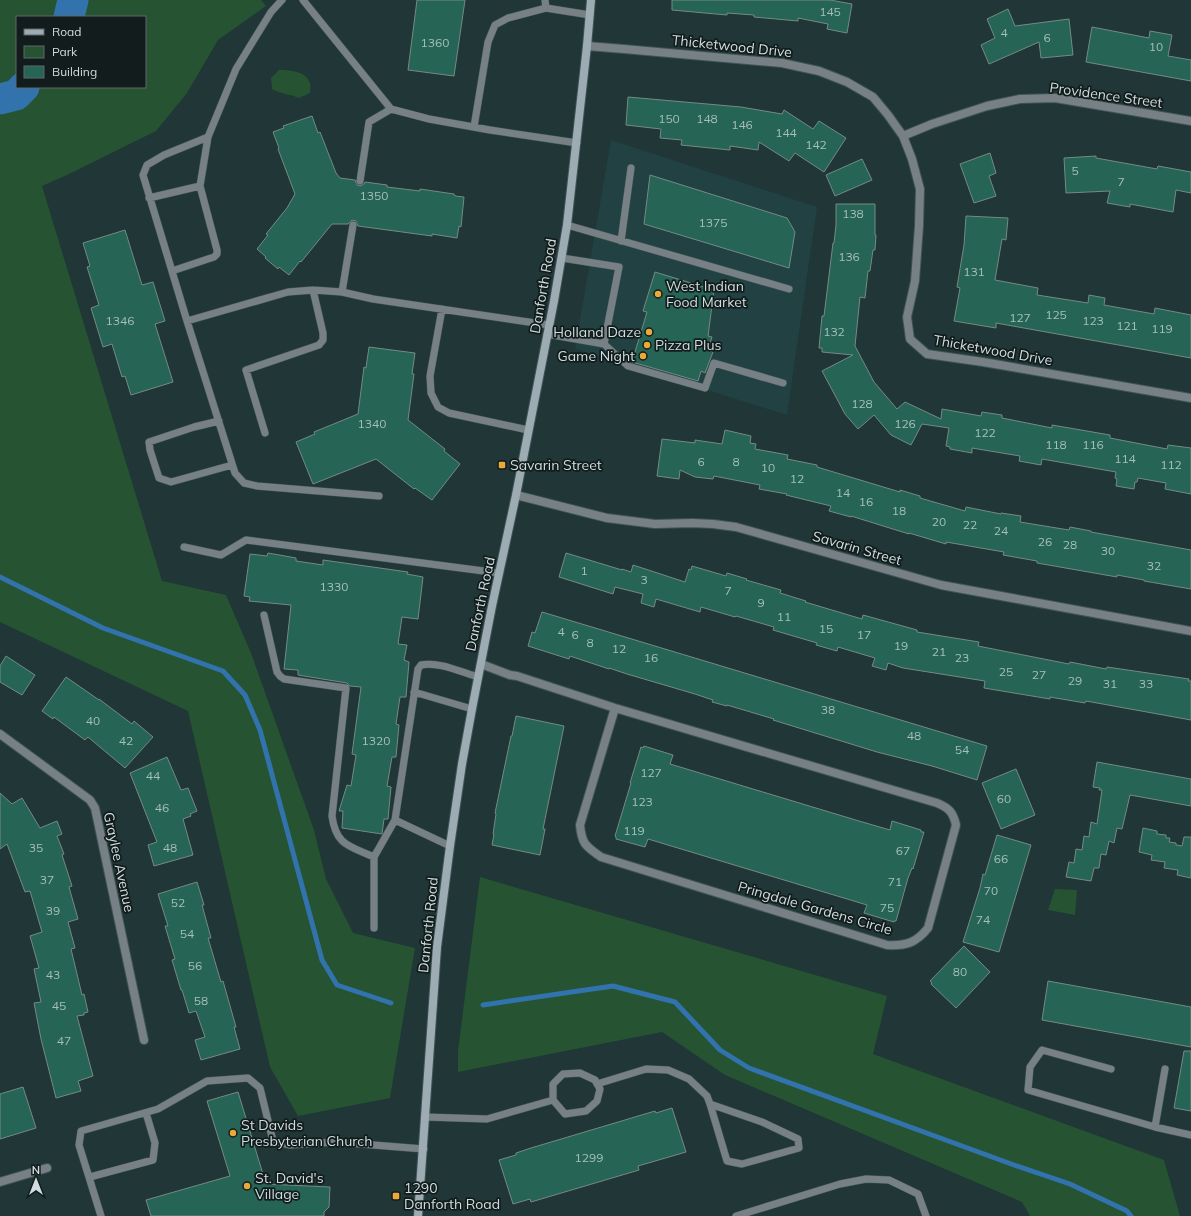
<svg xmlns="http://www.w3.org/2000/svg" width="1191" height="1216" viewBox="0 0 1191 1216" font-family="Mulish,sans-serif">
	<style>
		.built { fill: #214142 }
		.green { fill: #265332; fill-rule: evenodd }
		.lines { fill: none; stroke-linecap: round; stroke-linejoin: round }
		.stream { stroke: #3272ad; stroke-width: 5 }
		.river { stroke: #3272ad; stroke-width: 31 }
		.building { fill: #266455; stroke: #748b84 }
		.service-casing { stroke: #405455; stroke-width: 8 }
		.minor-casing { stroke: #405455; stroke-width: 10 }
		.secondary-casing { stroke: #405455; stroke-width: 10 }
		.service { stroke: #778084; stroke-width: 7 }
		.minor { stroke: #778084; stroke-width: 8 }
		.secondary { stroke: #9dacb3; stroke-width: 8 }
		.poi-dot { fill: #eba93a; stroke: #121c1c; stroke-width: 1.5 }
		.labels { text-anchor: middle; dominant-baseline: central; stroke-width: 3.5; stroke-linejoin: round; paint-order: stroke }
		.number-label { font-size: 12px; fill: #a6bfbc }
		.street-label { font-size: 14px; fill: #d0ddde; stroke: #121c1c }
		.poi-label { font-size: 14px; fill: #d0ddde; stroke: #121c1c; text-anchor: start }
	</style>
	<rect width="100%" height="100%" fill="#203637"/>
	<path class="built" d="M 611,140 L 817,207 L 787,415 L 575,349 Z"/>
	<path class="green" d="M 0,0 L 261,0 L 266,6 L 218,40 L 187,93 L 156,131 L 67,175 L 42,186 L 162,581 L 226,595 L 251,653 L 314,830 L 326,879 L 353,933 L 415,948 L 390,1098 L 298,1116 L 270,1067 L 188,711 L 0,622 ZM 17,17 L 145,17 L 145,87 L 17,87 Z
		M 279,70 C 290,70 306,71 310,83 C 311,86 310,90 310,93 L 299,98 C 290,94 281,94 272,89 L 271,78 Z
		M 480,877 L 887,996 L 873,1054 L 1164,1160 L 1180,1216 L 1030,1216 L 1022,1202 L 725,1075 L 662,1032 L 458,1072 L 458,1051 Z
		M 1055,889 L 1077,890 L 1075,915 L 1048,910 Z"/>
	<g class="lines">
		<path class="stream" d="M 0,577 L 103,628 L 223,671 L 245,695 L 260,730 L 322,960 L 337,985 L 391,1003
			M 483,1005 L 613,986 L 675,1002 L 720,1050 L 749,1068 L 1014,1165 L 1070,1184 L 1127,1211 L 1131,1216"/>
		<path class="river" d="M 69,17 L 73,0
			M 0,99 L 16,95 L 24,87"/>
	</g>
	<path class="building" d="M 417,0 L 465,0 L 454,76 L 408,70 Z
		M 672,0 L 830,0 L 852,4 L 847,33 L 827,29 L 828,24 L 798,18 L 798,21 L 754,17 L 754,15 L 727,13 L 727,15 L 672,10 Z
		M 1008,9 L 1015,26 L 1069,19 L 1073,55 L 1041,58 L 1039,42 L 989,64 L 981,45 L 995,38 L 987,19 Z
		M 1092,27 L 1149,38 L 1150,31 L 1172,35 L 1168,56 L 1191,60 L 1191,81 L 1086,62 Z
		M 628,97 L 741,107 L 782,114 L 784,110 L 813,129 L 819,121 L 846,138 L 824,172 L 795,153 L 789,161 L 759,142 L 758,150 L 730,146 L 730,150 L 681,145 L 682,140 L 660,138 L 661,129 L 626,125 Z
		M 312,116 L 318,133 L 320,132 L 336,173 L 340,178 L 355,180 L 357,185 L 360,186 L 364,184 L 365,182 L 387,185 L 387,187 L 420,191 L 420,189 L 454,194 L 455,196 L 464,197 L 461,227 L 459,226 L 457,238 L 432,234 L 432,236 L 358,226 L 356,221 L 352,220 L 348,224 L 332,224 L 301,262 L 300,261 L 289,275 L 279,267 L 278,269 L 265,258 L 266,257 L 257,249 L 268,235 L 266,234 L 287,208 L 295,194 L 278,149 L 279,148 L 273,132 L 284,128 L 283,126 Z
		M 990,153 L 996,173 L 989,176 L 996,196 L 974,203 L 960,164 Z
		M 1096,156 L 1096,158 L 1157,169 L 1158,166 L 1191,172 L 1191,193 L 1176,190 L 1173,212 L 1130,204 L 1130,207 L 1107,203 L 1110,191 L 1066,193 L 1064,158 Z
		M 862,159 L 872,180 L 835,196 L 826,175 Z
		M 650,175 L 787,218 L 795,232 L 789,268 L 644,224 Z
		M 836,204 L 875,204 L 875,235 L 876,235 L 875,250 L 873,250 L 870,271 L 868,271 L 865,298 L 860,297 L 855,346 L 874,382 L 897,409 L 905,402 L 941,419 L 942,409 L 981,416 L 982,412 L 1002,415 L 1002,418 L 1052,428 L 1052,425 L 1110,435 L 1110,438 L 1167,449 L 1168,445 L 1191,448 L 1191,494 L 1165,489 L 1166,483 L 1138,478 L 1137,482 L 1135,482 L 1134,489 L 1116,486 L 1117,479 L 1115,478 L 1116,472 L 1042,459 L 1041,465 L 1019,461 L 1020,456 L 972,448 L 972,453 L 950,449 L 950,447 L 946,446 L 949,428 L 922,424 L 911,445 L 891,435 L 874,415 L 858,429 L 845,414 L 822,371 L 853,355 L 822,352 L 822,348 L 819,348 L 822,316 L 824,316 L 833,243 L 834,243 L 836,225 Z
		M 966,216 L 1008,218 L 1006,240 L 1002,239 L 995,280 L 1038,288 L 1037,295 L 1088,303 L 1089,295 L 1105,298 L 1104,305 L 1154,314 L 1155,308 L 1191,315 L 1191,358 L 996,323 L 996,328 L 954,321 L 960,288 L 957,287 L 964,245 Z
		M 125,230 L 142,285 L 153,282 L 165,321 L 155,324 L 173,382 L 131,395 L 125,376 L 122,377 L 112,344 L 103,347 L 91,308 L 99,305 L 87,267 L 90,266 L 83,243 Z
		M 655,272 L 714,290 L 708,336 L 712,337 L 708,350 L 713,352 L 705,373 L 701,371 L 698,381 L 632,362 L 647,312 L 643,311 Z
		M 369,347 L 415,353 L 412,374 L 414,374 L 408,420 L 445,449 L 444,451 L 460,464 L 432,500 L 415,488 L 414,489 L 376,459 L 313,484 L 296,442 L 315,434 L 314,432 L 358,414 L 364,367 L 366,368 Z
		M 725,430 L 751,436 L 750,443 L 756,444 L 755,449 L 788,455 L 787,459 L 817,465 L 817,467 L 900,492 L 900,490 L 920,496 L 920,498 L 965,511 L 966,507 L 1001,514 L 1001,513 L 1021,516 L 1020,522 L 1069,530 L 1070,527 L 1091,531 L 1091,532 L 1191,550 L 1191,589 L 1144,581 L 1144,580 L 1117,575 L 1117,577 L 1037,563 L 1037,561 L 1003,555 L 1004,552 L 946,542 L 946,544 L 909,533 L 909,534 L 851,516 L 851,517 L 829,511 L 831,506 L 786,495 L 787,494 L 759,489 L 760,485 L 714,476 L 713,479 L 695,477 L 680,470 L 679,479 L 657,476 L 662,439 L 695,443 L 695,440 L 722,444 Z
		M 268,553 L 296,558 L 296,561 L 323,565 L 323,560 L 408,572 L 407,574 L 423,577 L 418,619 L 402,617 L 398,644 L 407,645 L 404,660 L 409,662 L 406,697 L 400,697 L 396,724 L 399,725 L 396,757 L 392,757 L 387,786 L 391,787 L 388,819 L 384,819 L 382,834 L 342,828 L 343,811 L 339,811 L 347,785 L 351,786 L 356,755 L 352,754 L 361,687 L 350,686 L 347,683 L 298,675 L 298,670 L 284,669 L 291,605 L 249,601 L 250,597 L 244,596 L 250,554 L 267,556 Z
		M 566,553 L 622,570 L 622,569 L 631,572 L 633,565 L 685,582 L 689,569 L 691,570 L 692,566 L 726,576 L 727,573 L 747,579 L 746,580 L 781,590 L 780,593 L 806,601 L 805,602 L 862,619 L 863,615 L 917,630 L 917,632 L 979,642 L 978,646 L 1069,664 L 1070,662 L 1106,669 L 1107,667 L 1189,679 L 1188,681 L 1191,681 L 1191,720 L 1086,701 L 1085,703 L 1050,697 L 1050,699 L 984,688 L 985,681 L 903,668 L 888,663 L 886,670 L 872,666 L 875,658 L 838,647 L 837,651 L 816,645 L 817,643 L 773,630 L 774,627 L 736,616 L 735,617 L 701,607 L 700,612 L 656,599 L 654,607 L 641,603 L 643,594 L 615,587 L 613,594 L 559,577 Z
		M 542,612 L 987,746 L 977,780 L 932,766 L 877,752 L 773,720 L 774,719 L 727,705 L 727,706 L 712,702 L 713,700 L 695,694 L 627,674 L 609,668 L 609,669 L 570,656 L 569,659 L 528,646 L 532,632 L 535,633 Z
		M 6,656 L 35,675 L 22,695 L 0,682 L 0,666 Z
		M 66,677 L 99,700 L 99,699 L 132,724 L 134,721 L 153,737 L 125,768 L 88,737 L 85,740 L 54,717 L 53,719 L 42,711 Z
		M 516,716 L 564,726 L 543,829 L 545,829 L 540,855 L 492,845 L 494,834 L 493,834 L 496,814 L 495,813 L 511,736 L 512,736 Z
		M 644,746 L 673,755 L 670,764 L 859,821 L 890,830 L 892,821 L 921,830 L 921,832 L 924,832 L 913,869 L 912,868 L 908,878 L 896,921 L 894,921 L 894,922 L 864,913 L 867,905 L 648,839 L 645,847 L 616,839 L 616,837 L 615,836 L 631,783 L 630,783 L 641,747 L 643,748 Z
		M 167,757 L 181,790 L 188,788 L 197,811 L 190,814 L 191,816 L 183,819 L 193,855 L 154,866 L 148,845 L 157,842 L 130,773 Z
		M 1097,762 L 1191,779 L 1191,806 L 1130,795 L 1122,829 L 1117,828 L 1114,843 L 1109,841 L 1106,855 L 1101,854 L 1099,868 L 1094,868 L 1091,881 L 1066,877 L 1069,862 L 1074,863 L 1076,849 L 1082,850 L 1084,836 L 1089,837 L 1091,822 L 1097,824 L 1102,790 L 1099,790 L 1100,788 L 1093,787 Z
		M 1016,769 L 1035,815 L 1001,829 L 982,783 Z
		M 0,793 L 12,804 L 22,798 L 40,828 L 57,821 L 62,834 L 57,836 L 64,854 L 62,855 L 72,886 L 69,887 L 78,919 L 68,922 L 75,948 L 71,949 L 82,995 L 84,994 L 88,1012 L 84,1013 L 84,1015 L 77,1016 L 93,1076 L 78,1081 L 81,1091 L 56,1098 L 41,1039 L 34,1003 L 41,1002 L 34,969 L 39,968 L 30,936 L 42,932 L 30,891 L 25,892 L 7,844 L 0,849 Z
		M 1143,828 L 1157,831 L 1157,834 L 1166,835 L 1166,838 L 1170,838 L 1169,842 L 1176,843 L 1176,845 L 1182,846 L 1184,837 L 1191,837 L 1191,878 L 1177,875 L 1178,870 L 1164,868 L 1165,862 L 1151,860 L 1152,855 L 1139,852 Z
		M 997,835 L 1031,845 L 999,952 L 963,942 L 980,888 L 983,874 L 985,875 Z
		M 197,882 L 204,905 L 202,905 L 211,938 L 208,938 L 221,982 L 223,981 L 236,1027 L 234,1027 L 240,1049 L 201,1060 L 195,1040 L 205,1037 L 196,1011 L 189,1013 L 182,990 L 181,990 L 172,960 L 175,959 L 165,926 L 168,926 L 158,894 Z
		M 964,946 L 990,972 L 956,1008 L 931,984 L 932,983 L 930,981 Z
		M 1048,981 L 1191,1007 L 1191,1047 L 1042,1020 Z
		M 1184,1051 L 1191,1051 L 1191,1111 L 1174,1108 Z
		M 23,1087 L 36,1128 L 0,1139 L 0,1094 Z
		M 238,1092 L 266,1184 L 330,1187 L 329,1207 L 324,1212 L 324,1216 L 151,1216 L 146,1200 L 230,1176 L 207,1101 Z
		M 672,1108 L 686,1152 L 638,1166 L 639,1170 L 531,1202 L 530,1199 L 513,1204 L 499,1160 L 516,1155 L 516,1153 L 531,1148 L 655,1111 L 656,1113 Z"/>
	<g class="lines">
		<g class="service-casing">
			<path id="service" d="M 282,0 L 271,12 L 236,69 L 208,137 L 164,155 L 147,165 L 143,175 L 187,321 L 288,292 L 313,290 L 342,292 L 373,299 L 549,325
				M 303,0 L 391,109 L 429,119 L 490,130 L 577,143
				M 545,0 L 546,8 L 590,15
				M 474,127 L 488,42 L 495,25 L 508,18 L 546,8
				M 360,181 L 369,122 L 391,109
				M 149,198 L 200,186 L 208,137
				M 567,225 L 789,289
				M 621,241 L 631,168
				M 172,271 L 214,257 L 217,254 L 217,250 L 200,186
				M 342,292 L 353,225
				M 442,309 L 430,376 L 431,393 L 438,407 L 449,413 L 528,430
				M 187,321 L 235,473 L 244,483 L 257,486 L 379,496
				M 547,334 L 604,344 L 619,267 L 562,258
				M 604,344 L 628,366 L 705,388 L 714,363 L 783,383
				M 219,421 L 194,427 L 149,442 L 150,450 L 159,478 L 171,482 L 232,465
				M 265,433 L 246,370 L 319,345 L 323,340 L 323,333 L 313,290
				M 184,547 L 221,555 L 246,540 L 499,573
				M 264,615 L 277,672 L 280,676 L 284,679 L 346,688 L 332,816 C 336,846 350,846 374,857
				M 414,692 L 472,709
				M 450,846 L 395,820 L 418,669 L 421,665 C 438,661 461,672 478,677
				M 374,928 L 374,857 L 395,820
				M 1111,1069 L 1042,1050 L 1030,1067 L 1028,1090 L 1155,1127 L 1191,1135
				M 597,1084 L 646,1069 L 668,1070 L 689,1079 L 707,1096 L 710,1104 L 727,1161 L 742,1164 L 799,1148 L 798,1139 L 762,1122 L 710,1104
				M 425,1117 L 487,1119 L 553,1100 L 553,1084 L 563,1074 L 580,1073 L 595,1080 L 600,1089 L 597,1101 L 586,1111 L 565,1114 L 553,1100
				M 1155,1127 L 1165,1069
				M 90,1177 L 153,1160 L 155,1143 L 146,1113
				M 101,1216 L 79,1145 L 81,1131 L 158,1109 L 207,1081 L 248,1078 L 260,1088 L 273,1141 L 290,1145 L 335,1142 L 424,1149
				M 736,1216 L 840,1184 L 866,1179 L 889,1180 L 918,1194 L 926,1216"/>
		</g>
		<g class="minor-casing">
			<path id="minor" d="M 587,46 L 624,49 L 782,63 L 819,71 L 847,82 L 873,97 L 888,115 L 903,136 L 912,159 L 920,189 L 919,226 L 915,281 L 907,317 L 910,339 L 927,354 L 983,362 L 1191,398
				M 903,136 L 932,124 L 987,106 L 1020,99 L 1055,98 L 1191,121
				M 516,495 L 607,518 L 655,524 L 692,523 L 713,524 L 736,527 L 941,585 L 1191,631
				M 481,664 L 510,675 L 517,676 L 615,708 L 937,803 C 949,808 953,812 956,825 L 928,928 C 916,943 906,946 887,945 L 601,857 C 586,846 582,845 580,825 L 615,708
				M 0,734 L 90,800 L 95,808 L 144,1040
				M 0,1182 L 47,1168"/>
		</g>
		<g class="secondary-casing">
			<path id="secondary" d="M 418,1216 L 437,947 L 450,846 L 462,764 L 472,709 L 492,606 L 516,495 L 554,301 L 567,225 L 587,46 L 591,0"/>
		</g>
		<use href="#service" class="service"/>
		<use href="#minor" class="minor"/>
		<use href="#secondary" class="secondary"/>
	</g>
	<g class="poi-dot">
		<circle cx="658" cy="294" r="4"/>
		<circle cx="649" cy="332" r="4"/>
		<circle cx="647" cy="345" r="4"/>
		<circle cx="643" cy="356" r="4"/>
		<rect x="498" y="461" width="8" height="8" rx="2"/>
		<circle cx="233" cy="1133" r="4"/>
		<circle cx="247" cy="1186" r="4"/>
		<rect x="392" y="1192" width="8" height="8" rx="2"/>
	</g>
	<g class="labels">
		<g class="number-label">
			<text x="830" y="11">145</text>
			<text x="1004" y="32">4</text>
			<text x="1047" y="37">6</text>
			<text x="435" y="42">1360</text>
			<text x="1156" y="46">10</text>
			<text x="669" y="118">150</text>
			<text x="707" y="118">148</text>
			<text x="742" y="124">146</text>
			<text x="786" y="132">144</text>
			<text x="816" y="144">142</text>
			<text x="1075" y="170">5</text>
			<text x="1121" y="181">7</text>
			<text x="374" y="195">1350</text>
			<text x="853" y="213">138</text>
			<text x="713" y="222">1375</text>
			<text x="849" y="256">136</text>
			<text x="974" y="271">131</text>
			<text x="1056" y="314">125</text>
			<text x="1020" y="317">127</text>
			<text x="120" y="320">1346</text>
			<text x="1093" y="320">123</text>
			<text x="1127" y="325">121</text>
			<text x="1162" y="328">119</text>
			<text x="834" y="331">132</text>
			<text x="862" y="403">128</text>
			<text x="372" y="423">1340</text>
			<text x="905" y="423">126</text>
			<text x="985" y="432">122</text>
			<text x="1056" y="444">118</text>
			<text x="1093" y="444">116</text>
			<text x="1125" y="458">114</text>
			<text x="701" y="461">6</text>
			<text x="736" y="461">8</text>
			<text x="1171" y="464">112</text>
			<text x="768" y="467">10</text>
			<text x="797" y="478">12</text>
			<text x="843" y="492">14</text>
			<text x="866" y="501">16</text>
			<text x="899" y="510">18</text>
			<text x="939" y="521">20</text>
			<text x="970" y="524">22</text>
			<text x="1001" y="530">24</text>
			<text x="1045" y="541">26</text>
			<text x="1070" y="544">28</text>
			<text x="1108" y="550">30</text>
			<text x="1154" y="565">32</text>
			<text x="584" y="570">1</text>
			<text x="644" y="579">3</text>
			<text x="334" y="586">1330</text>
			<text x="728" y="590">7</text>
			<text x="761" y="602">9</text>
			<text x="784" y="616">11</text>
			<text x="826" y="628">15</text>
			<text x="561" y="631">4</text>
			<text x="575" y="634">6</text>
			<text x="864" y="634">17</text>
			<text x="590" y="642">8</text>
			<text x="901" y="645">19</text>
			<text x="619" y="648">12</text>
			<text x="939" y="651">21</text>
			<text x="651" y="657">16</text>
			<text x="962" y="657">23</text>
			<text x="1006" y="671">25</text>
			<text x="1039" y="674">27</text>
			<text x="1075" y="680">29</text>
			<text x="1110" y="683">31</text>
			<text x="1146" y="683">33</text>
			<text x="828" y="709">38</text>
			<text x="93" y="720">40</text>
			<text x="914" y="735">48</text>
			<text x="126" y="740">42</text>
			<text x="376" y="740">1320</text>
			<text x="962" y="749">54</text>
			<text x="651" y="772">127</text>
			<text x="153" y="775">44</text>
			<text x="1004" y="798">60</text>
			<text x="642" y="801">123</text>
			<text x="162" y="807">46</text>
			<text x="634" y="830">119</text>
			<text x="36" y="847">35</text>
			<text x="170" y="847">48</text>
			<text x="903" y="850">67</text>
			<text x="1001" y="858">66</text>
			<text x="47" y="879">37</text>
			<text x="895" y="881">71</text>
			<text x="991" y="890">70</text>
			<text x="178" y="902">52</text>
			<text x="887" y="907">75</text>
			<text x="53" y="910">39</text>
			<text x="983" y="919">74</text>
			<text x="187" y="933">54</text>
			<text x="195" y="965">56</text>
			<text x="960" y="971">80</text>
			<text x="53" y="974">43</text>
			<text x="201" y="1000">58</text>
			<text x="59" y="1005">45</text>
			<text x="64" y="1040">47</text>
			<text x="589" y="1157">1299</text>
		</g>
		<g class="street-label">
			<text transform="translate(732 46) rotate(6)">Thicketwood Drive</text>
			<text transform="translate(1106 95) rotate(8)">Providence Street</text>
			<text transform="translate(543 286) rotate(-80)">Danforth Road</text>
			<text transform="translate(993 350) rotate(10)">Thicketwood Drive</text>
			<text transform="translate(857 548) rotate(16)">Savarin Street</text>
			<text transform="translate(480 604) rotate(-78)">Danforth Road</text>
			<text transform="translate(119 862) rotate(78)">Graylee Avenue</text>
			<text transform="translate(815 908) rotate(16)">Pringdale Gardens Circle</text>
			<text transform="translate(428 925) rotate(-84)">Danforth Road</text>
		</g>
		<g class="poi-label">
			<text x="666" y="286">West Indian<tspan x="666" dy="16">Food Market</tspan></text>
			<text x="641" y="332" text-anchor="end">Holland Daze</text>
			<text x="655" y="345">Pizza Plus</text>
			<text x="635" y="356" text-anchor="end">Game Night</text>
			<text x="510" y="465">Savarin Street</text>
			<text x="241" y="1125">St Davids<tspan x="241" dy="16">Presbyterian Church</tspan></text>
			<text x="255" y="1178">St. David's<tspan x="255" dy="16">Village</tspan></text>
			<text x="404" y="1188">1290<tspan x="404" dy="16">Danforth Road</tspan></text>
		</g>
	</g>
	<rect x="16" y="16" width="130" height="72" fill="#121c1c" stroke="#5e696a"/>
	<rect x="24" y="29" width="20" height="6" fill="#9dacb3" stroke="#5e696a"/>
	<text x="52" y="36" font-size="12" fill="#d0ddde">Road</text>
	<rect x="24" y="46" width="20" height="12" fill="#265332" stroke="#5e696a"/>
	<text x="52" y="56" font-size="12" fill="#d0ddde">Park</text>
	<rect x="24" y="66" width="20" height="12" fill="#266455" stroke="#5e696a"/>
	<text x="52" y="76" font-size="12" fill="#d0ddde">Building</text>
	<g transform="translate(36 1180)" stroke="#121c1c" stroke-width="3" paint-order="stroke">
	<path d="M0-3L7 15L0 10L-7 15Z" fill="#d0ddde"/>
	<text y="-6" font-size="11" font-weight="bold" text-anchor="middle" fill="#d0ddde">N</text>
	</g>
</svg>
